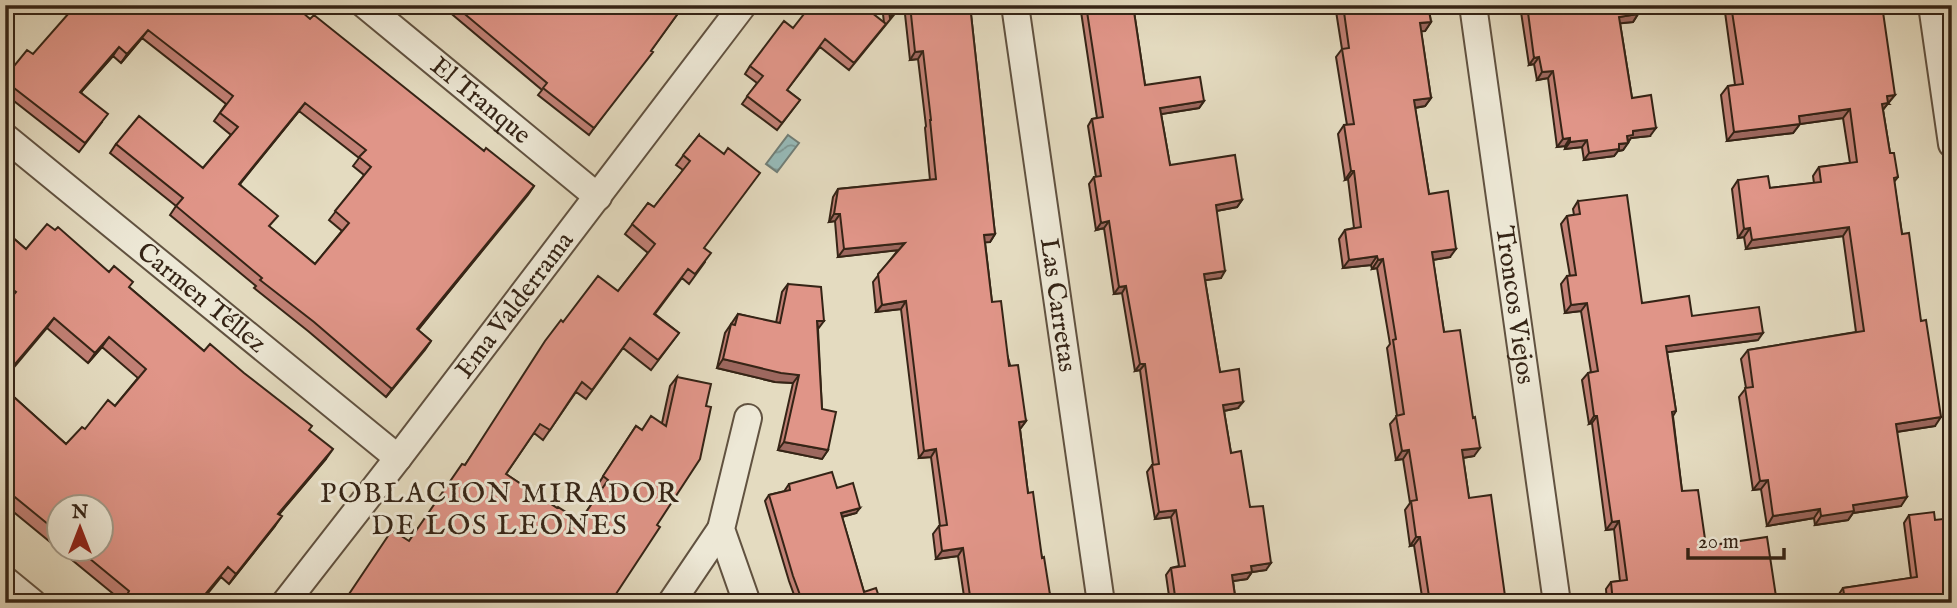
<svg xmlns="http://www.w3.org/2000/svg" width="1957" height="608" viewBox="0 0 1957 608" font-family="'IM FELL English',serif">
	<style>
		.water { fill: url(#water-waves); stroke: #707e77; stroke-width: 2 }
		.lines { fill: none; stroke-linecap: round; stroke-linejoin: round }
		.street-casing { stroke: #615240; stroke-width: 30 }
		.street { stroke: #ede8d6; stroke-width: 26 }
		.wall { fill: #c18075; stroke: #352416; stroke-width: 2; fill-rule: evenodd }
		.shaded-wall { fill: #9d685f; stroke: #352416; stroke-width: 2 }
		.building { fill: #e09588; stroke: #352416; stroke-width: 2; fill-rule: evenodd }
		.labels { text-anchor: middle; dominant-baseline: central; stroke-width: 6; stroke-linejoin: round; paint-order: stroke }
		.street-label { font-size: 26px; fill: #352416; stroke: #ede8d6 }
		.neighbourhood-label { font-size: 28px; letter-spacing: 2px; fill: #352416; stroke: #ede8d6 }
	</style>
	<defs>
		<pattern id="water-waves" width="16" height="10" patternUnits="userSpaceOnUse" patternTransform="scale(1.75)"><rect width="16" height="10" fill="#97bab8"/><path d="M0 5q4-4 8 0t8 0" fill="none" stroke="#7c9795"/></pattern>
	</defs>
	<rect width="100%" height="100%" fill="#e4dbc0"/>
	<filter id="stains"><feTurbulence type="fractalNoise" baseFrequency=".00286" numOctaves="4"/><feColorMatrix values="0 0 0 0 .2 0 0 0 0 .09 0 0 0 0 .02 0 0 0 .5 -.17"/></filter>
	<radialGradient id="worn" r=".72"><stop offset=".6" stop-color="#630" stop-opacity="0"/><stop offset="1" stop-color="#630" stop-opacity=".3"/></radialGradient>
	<path class="water" d="M 788,135 L 799,143 L 777,172 L 766,164 Z"/>
	<g class="lines">
		<g class="street-casing">
			<g id="street">
				<path id="s1" d="M 365,5 L 598,197"/>
				<path id="s2" d="M 1015,5 L 1101,603"/>
				<path id="s3" d="M 1473,5 L 1557,603"/>
				<path d="M 1932,5 L 1952,144"/>
				<path id="s4" d="M 5,137 L 398,458"/>
				<path d="M 5,580 L 33,603"/>
				<path id="s5" d="M 285,603 L 398,458 L 743,5"/>
				<path d="M 671,603 L 721,529"/>
				<path d="M 747,603 L 721,529 L 748,418"/>
			</g>
		</g>
		<use href="#street" class="street"/>
	</g>
	<path class="wall" d="M 441,5 L 684,5 L 589,135 L 538,95 L 542,90 Z
		M 882,5 L 902,5 L 849,70 L 820,47 L 787,90 L 800,100 L 777,130 L 742,104 L 757,83 L 745,74 L 750,66 L 793,28 L 884,23 Z
		M 904,5 L 970,5 L 995,234 L 990,242 L 985,242 L 992,302 L 1026,421 L 1020,429 L 1028,493 L 1042,558 L 1051,601 L 1050,603 L 965,603 L 958,556 L 936,559 L 933,534 L 939,526 L 940,526 L 931,457 L 919,458 L 901,309 L 876,312 L 873,282 L 898,250 L 838,257 L 835,221 L 829,222 L 833,197 L 838,189 L 930,180 L 925,128 L 926,126 L 918,59 L 910,60 Z
		M 1080,5 L 1133,5 L 1145,85 L 1204,101 L 1199,108 L 1161,114 L 1170,165 L 1242,200 L 1237,207 L 1216,211 L 1221,278 L 1205,280 L 1220,372 L 1238,408 L 1224,411 L 1231,453 L 1250,507 L 1266,570 L 1252,572 L 1247,579 L 1233,581 L 1236,603 L 1170,603 L 1166,575 L 1171,568 L 1179,566 L 1171,517 L 1155,519 L 1147,472 L 1152,465 L 1153,465 L 1140,370 L 1135,371 L 1122,293 L 1114,294 L 1104,228 L 1096,230 L 1089,184 L 1094,177 L 1096,177 L 1088,126 L 1092,119 L 1097,118 Z
		M 1335,5 L 1431,5 L 1429,9 L 1431,22 L 1425,31 L 1421,31 L 1431,98 L 1425,106 L 1415,108 L 1429,194 L 1450,257 L 1433,260 L 1444,332 L 1474,456 L 1463,458 L 1469,498 L 1506,603 L 1423,603 L 1414,545 L 1410,546 L 1405,510 L 1410,503 L 1403,459 L 1396,460 L 1390,424 L 1397,416 L 1387,348 L 1390,344 L 1377,268 L 1372,269 L 1371,265 L 1343,268 L 1339,239 L 1345,230 L 1354,228 L 1348,179 L 1345,180 L 1338,134 L 1344,125 L 1347,125 L 1336,57 L 1342,49 Z
		M 1526,5 L 1637,5 L 1638,14 L 1633,22 L 1620,23 L 1632,98 L 1650,136 L 1631,138 L 1623,150 L 1618,151 L 1614,156 L 1584,160 L 1582,147 L 1565,149 L 1565,146 L 1557,147 L 1548,78 L 1537,80 L 1534,64 L 1529,65 L 1521,12 Z
		M 1724,5 L 1774,5 L 1775,11 L 1889,104 L 1887,104 L 1883,110 L 1890,153 L 1898,177 L 1894,182 L 1902,234 L 1935,426 L 1897,432 L 1901,506 L 1853,513 L 1848,520 L 1815,525 L 1814,518 L 1767,526 L 1761,489 L 1753,490 L 1739,397 L 1746,388 L 1741,359 L 1748,350 L 1856,332 L 1843,236 L 1746,249 L 1744,237 L 1738,238 L 1732,189 L 1738,180 L 1770,188 L 1814,183 L 1813,176 L 1819,167 L 1850,163 L 1843,118 L 1800,124 L 1793,133 L 1727,141 L 1721,95 L 1728,86 L 1735,85 Z
		M 224,7 L 310,19 L 484,151 L 534,186 L 418,330 L 431,341 L 386,397 L 308,331 L 254,288 L 256,286 L 170,215 L 176,206 L 110,153 L 116,144 L 203,168 L 231,135 L 214,121 L 226,104 L 142,38 L 121,63 L 113,56 L 81,92 L 102,122 L 79,152 L 5,94 L 5,77 L 33,54 ZM 299,111 L 359,158 L 353,166 L 364,175 L 329,220 L 342,231 L 315,264 L 270,227 L 240,184 Z
		M 699,135 L 705,262 L 689,284 L 682,278 L 655,314 L 679,333 L 651,370 L 623,348 L 586,399 L 576,392 L 543,440 L 534,433 L 506,474 L 557,508 L 580,521 L 602,489 L 597,486 L 636,426 L 642,430 L 662,423 L 670,386 L 677,377 L 657,525 L 409,541 L 465,465 L 563,322 L 618,291 L 648,253 L 625,234 L 648,203 L 654,207 L 683,170 L 676,165 Z
		M 1578,201 L 1642,303 L 1692,316 L 1758,340 L 1667,352 L 1676,411 L 1673,416 L 1682,491 L 1706,546 L 1777,603 L 1607,603 L 1606,589 L 1611,582 L 1620,581 L 1614,529 L 1606,530 L 1592,423 L 1589,424 L 1582,380 L 1588,373 L 1591,372 L 1581,311 L 1565,313 L 1561,284 L 1567,276 L 1570,276 L 1561,224 L 1567,216 L 1574,215 L 1573,209 Z
		M 5,231 L 26,249 L 109,272 L 129,287 L 204,351 L 309,431 L 326,459 L 279,514 L 275,526 L 229,584 L 221,577 L 200,603 L 121,603 L 122,601 L 5,505 L 5,389 L 66,444 L 115,406 L 138,378 L 102,347 L 88,363 L 47,328 L 5,299 ZM 60,507 L 102,549 L 60,549 Z
		M 788,284 L 818,329 L 822,409 L 828,450 L 822,459 L 778,450 L 793,383 L 775,382 L 717,368 L 725,333 L 738,314 L 776,323 L 782,292 Z
		M 789,484 L 837,488 L 856,513 L 842,517 L 864,592 L 881,603 L 797,603 L 789,581 L 765,501 L 769,495 L 785,491 L 785,490 Z
		M 1909,515 L 1935,520 L 1952,603 L 1823,603 L 1827,596 L 1839,594 L 1843,588 L 1911,578 L 1904,523 Z"/>
	<path class="shaded-wall" d="M 1638,14 L 1633,22 L 1614,24 L 1619,17 Z
		M 1431,22 L 1425,31 L 1414,32 L 1420,23 Z
		M 148,30 L 142,38 L 121,63 L 127,54 Z
		M 119,47 L 113,56 L 74,100 L 80,92 Z
		M 923,51 L 918,59 L 910,60 L 915,52 Z
		M 1539,57 L 1534,64 L 1529,65 L 1534,58 Z
		M 1553,71 L 1548,78 L 1537,80 L 1542,72 Z
		M 1895,95 L 1881,112 L 1876,113 L 1887,96 Z
		M 1431,98 L 1425,106 L 1408,109 L 1414,100 Z
		M 1204,101 L 1199,108 L 1156,115 L 1160,108 Z
		M 305,103 L 299,111 L 233,192 L 239,184 Z
		M 1850,109 L 1843,118 L 1793,125 L 1799,116 Z
		M 1800,124 L 1793,133 L 1727,141 L 1734,132 Z
		M 1656,128 L 1650,136 L 1631,138 L 1628,142 L 1627,136 L 1633,131 Z
		M 1570,138 L 1565,146 L 1557,147 L 1563,139 Z
		M 1587,140 L 1582,147 L 1565,149 L 1570,142 Z
		M 1628,143 L 1623,150 L 1618,151 L 1614,156 L 1584,160 L 1589,153 L 1619,144 Z
		M 1351,171 L 1354,171 L 1348,179 L 1345,180 Z
		M 534,186 L 528,195 L 411,338 L 417,329 Z
		M 1242,200 L 1237,207 L 1211,212 L 1216,205 Z
		M 834,214 L 840,214 L 835,221 L 829,222 Z
		M 1109,221 L 1104,228 L 1096,230 L 1101,223 Z
		M 1849,227 L 1843,236 L 1746,249 L 1752,240 Z
		M 1750,228 L 1744,237 L 1738,238 L 1744,229 Z
		M 995,234 L 990,242 L 979,243 L 984,235 Z
		M 905,243 L 899,250 L 838,257 L 844,249 Z
		M 1456,249 L 1450,257 L 1426,261 L 1432,252 Z
		M 1377,256 L 1371,265 L 1343,268 L 1349,260 Z
		M 1383,259 L 1377,268 L 1372,269 L 1378,260 Z
		M 1225,271 L 1221,278 L 1200,281 L 1204,274 Z
		M 1126,286 L 1122,293 L 1114,294 L 1119,287 Z
		M 906,301 L 901,309 L 876,312 L 882,305 Z
		M 1587,303 L 1581,311 L 1565,313 L 1571,305 Z
		M 54,318 L 47,328 L 5,378 L 5,376 Z
		M 817,321 L 824,321 L 818,329 Z
		M 1763,333 L 1758,340 L 1661,353 L 1666,346 Z
		M 109,337 L 102,347 L 88,363 L 95,353 Z
		M 431,341 L 425,350 L 386,397 L 392,389 Z
		M 723,359 L 799,375 L 793,383 L 775,382 L 717,368 Z
		M 1140,364 L 1145,364 L 1140,370 L 1135,371 Z
		M 1243,402 L 1238,408 L 1218,412 L 1223,405 Z
		M 1594,416 L 1597,416 L 1592,423 L 1589,424 Z
		M 1941,417 L 1935,426 L 1889,433 L 1896,424 Z
		M 1026,421 L 1020,429 L 1013,430 L 1019,422 Z
		M 784,442 L 828,450 L 822,459 L 778,450 Z
		M 1480,448 L 1474,456 L 1456,459 L 1462,450 Z
		M 333,449 L 326,459 L 271,524 L 278,514 Z
		M 936,449 L 931,457 L 919,458 L 924,451 Z
		M 1409,450 L 1403,459 L 1396,460 L 1402,451 Z
		M 1768,480 L 1761,489 L 1753,490 L 1760,481 Z
		M 1907,497 L 1901,506 L 1853,513 L 1848,520 L 1815,525 L 1821,516 L 1853,505 Z
		M 860,508 L 856,513 L 837,518 L 841,513 Z
		M 1820,509 L 1814,518 L 1767,526 L 1773,516 Z
		M 1176,510 L 1171,517 L 1155,519 L 1159,512 Z
		M 282,516 L 275,526 L 229,584 L 236,574 Z
		M 1619,521 L 1614,529 L 1606,530 L 1612,522 Z
		M 1416,537 L 1420,537 L 1414,545 L 1410,546 Z
		M 963,548 L 958,556 L 936,559 L 942,551 Z
		M 1271,563 L 1266,570 L 1246,573 L 1251,566 Z
		M 1252,572 L 1247,579 L 1227,582 L 1232,575 Z"/>
	<path class="building" d="M 76,5 L 222,5 L 224,7 L 225,5 L 294,5 L 310,19 L 314,15 L 484,151 L 486,148 L 534,186 L 417,329 L 431,341 L 392,389 L 314,322 L 260,280 L 262,278 L 176,206 L 183,198 L 116,144 L 139,116 L 203,168 L 238,127 L 220,113 L 233,96 L 148,30 L 127,54 L 119,47 L 80,92 L 108,114 L 85,143 L 5,81 L 5,77 L 27,50 L 33,54 ZM 305,103 L 366,150 L 359,157 L 371,167 L 335,211 L 349,223 L 315,264 L 269,226 L 278,216 L 239,184 Z
		M 454,5 L 601,5 L 603,7 L 603,5 L 684,5 L 651,51 L 653,52 L 594,128 L 543,88 L 547,83 Z
		M 811,5 L 862,5 L 886,24 L 854,63 L 825,39 L 787,90 L 800,100 L 782,123 L 747,96 L 763,76 L 750,66 L 784,21 L 793,28 Z
		M 888,5 L 901,5 L 890,18 Z
		M 910,5 L 970,5 L 995,234 L 984,235 L 992,302 L 1001,301 L 1009,366 L 1018,365 L 1026,421 L 1019,422 L 1028,493 L 1033,492 L 1042,558 L 1044,557 L 1051,601 L 1049,602 L 1049,603 L 971,603 L 963,548 L 942,551 L 939,526 L 947,525 L 936,449 L 924,451 L 906,301 L 882,305 L 878,274 L 905,243 L 844,249 L 840,214 L 834,214 L 838,189 L 936,179 L 930,120 L 931,120 L 923,51 L 915,52 Z
		M 1086,5 L 1133,5 L 1145,85 L 1200,77 L 1204,101 L 1160,108 L 1170,165 L 1235,155 L 1242,200 L 1216,205 L 1225,271 L 1204,274 L 1220,372 L 1239,369 L 1243,402 L 1223,405 L 1231,453 L 1241,451 L 1250,507 L 1263,506 L 1271,563 L 1251,566 L 1252,572 L 1232,575 L 1236,603 L 1176,603 L 1171,568 L 1185,566 L 1176,510 L 1159,512 L 1152,465 L 1159,464 L 1145,364 L 1140,364 L 1126,286 L 1119,287 L 1109,221 L 1101,223 L 1094,177 L 1101,176 L 1092,119 L 1103,117 Z
		M 1343,5 L 1428,5 L 1431,22 L 1420,23 L 1431,98 L 1414,100 L 1429,194 L 1448,191 L 1456,249 L 1432,252 L 1444,332 L 1460,330 L 1473,418 L 1475,417 L 1480,448 L 1462,450 L 1469,498 L 1491,495 L 1506,603 L 1430,603 L 1420,537 L 1416,537 L 1411,501 L 1417,500 L 1409,450 L 1402,451 L 1396,416 L 1404,414 L 1393,340 L 1396,339 L 1383,259 L 1378,260 L 1377,256 L 1349,260 L 1345,230 L 1361,227 L 1354,171 L 1351,171 L 1344,125 L 1354,124 L 1342,49 L 1349,48 Z
		M 1527,5 L 1637,5 L 1638,14 L 1619,17 L 1632,98 L 1651,95 L 1656,128 L 1633,131 L 1633,135 L 1627,136 L 1628,143 L 1619,144 L 1619,149 L 1589,153 L 1587,140 L 1570,142 L 1570,138 L 1563,139 L 1553,71 L 1542,72 L 1539,57 L 1534,58 Z
		M 1731,5 L 1774,5 L 1775,11 L 1821,5 L 1882,5 L 1895,95 L 1887,96 L 1888,103 L 1882,104 L 1890,153 L 1894,153 L 1898,177 L 1894,178 L 1902,234 L 1909,233 L 1921,321 L 1926,320 L 1941,417 L 1896,424 L 1907,497 L 1853,505 L 1854,511 L 1821,516 L 1820,509 L 1773,516 L 1768,480 L 1760,481 L 1745,388 L 1753,387 L 1748,350 L 1864,331 L 1849,227 L 1752,240 L 1750,228 L 1744,229 L 1738,180 L 1768,176 L 1770,188 L 1821,182 L 1819,167 L 1857,162 L 1850,109 L 1799,116 L 1800,124 L 1734,132 L 1728,86 L 1743,84 Z
		M 699,135 L 724,154 L 728,148 L 760,173 L 704,248 L 711,253 L 695,274 L 688,269 L 654,314 L 679,333 L 658,360 L 630,338 L 592,390 L 582,382 L 550,430 L 540,424 L 506,474 L 557,508 L 558,507 L 580,521 L 608,480 L 603,476 L 636,426 L 642,430 L 651,416 L 666,426 L 677,377 L 711,384 L 706,406 L 711,407 L 700,459 L 657,525 L 660,527 L 610,603 L 343,603 L 392,530 L 409,541 L 462,464 L 465,465 L 545,341 L 561,320 L 563,322 L 598,276 L 618,291 L 655,244 L 632,224 L 648,203 L 654,207 L 690,161 L 683,155 Z
		M 1627,195 L 1642,303 L 1689,296 L 1692,316 L 1759,307 L 1763,333 L 1666,346 L 1676,411 L 1672,412 L 1682,491 L 1698,490 L 1706,546 L 1767,537 L 1777,603 L 1613,603 L 1611,582 L 1627,580 L 1619,521 L 1612,522 L 1597,416 L 1594,416 L 1588,373 L 1598,371 L 1587,303 L 1571,305 L 1567,276 L 1576,275 L 1567,216 L 1580,214 L 1578,201 Z
		M 47,224 L 55,230 L 58,227 L 109,272 L 114,266 L 133,282 L 129,287 L 204,351 L 210,344 L 244,373 L 312,426 L 309,430 L 333,449 L 278,514 L 282,516 L 236,574 L 228,567 L 198,603 L 140,603 L 128,593 L 129,591 L 78,549 L 102,549 L 102,507 L 60,507 L 60,534 L 5,489 L 5,389 L 66,444 L 82,427 L 85,429 L 108,400 L 115,406 L 146,369 L 109,337 L 95,353 L 54,318 L 5,376 L 5,305 L 16,292 L 5,284 L 5,231 L 26,249 Z
		M 788,284 L 821,287 L 824,321 L 817,321 L 822,409 L 836,412 L 828,450 L 784,442 L 799,375 L 781,373 L 723,359 L 731,324 L 735,325 L 738,314 L 780,323 Z
		M 832,472 L 837,488 L 853,483 L 860,508 L 841,513 L 864,592 L 876,588 L 881,603 L 803,603 L 793,576 L 769,495 L 790,490 L 789,484 Z
		M 1934,512 L 1935,520 L 1952,518 L 1952,603 L 1829,603 L 1827,596 L 1844,594 L 1843,588 L 1917,577 L 1909,515 Z"/>
	<g class="labels">
		<g class="street-label">
			<text stroke="none"><textPath href="#s1" startOffset="150">El Tranque</textPath></text>
			<text stroke="none"><textPath href="#s4" startOffset="254">Carmen Téllez</textPath></text>
			<text stroke="none"><textPath href="#s2" startOffset="303">Las Carretas</textPath></text>
			<text stroke="none"><textPath href="#s3" startOffset="303">Troncos Viejos</textPath></text>
			<text stroke="none"><textPath href="#s5" startOffset="376">Ema Valderrama</textPath></text>
		</g>
		<g class="neighbourhood-label">
			<text x="500" y="494">POBLACION MIRADOR<tspan x="500" dy="32">DE LOS LEONES</tspan></text>
		</g>
	</g>
	<rect width="1957" height="608" fill="none" stroke="#e4dbc0" stroke-width="28"/>
	<rect x="7" y="7" width="1943" height="594" fill="none" stroke="#352416" stroke-width="3.5"/>
	<rect x="14" y="14" width="1929" height="580" fill="none" stroke="#352416" stroke-width="2"/>
	<g transform="translate(80 528)"><circle r="33" fill="#ede8d6" stroke="#a39a89" stroke-width="2"/>
	<path d="M0-5L12 26L0 18L-12 26Z" fill="#8f2418"/>
	<text y="-10" font-size="19" font-weight="bold" text-anchor="middle" fill="#352416">N</text>
	</g>
	<path d="M1688 548v10h96v-10" fill="none" stroke="#352416" stroke-width="3.5"/>
	<text x="1698" y="548" font-size="21" fill="#352416" stroke="#ede8d6" stroke-width="5" paint-order="stroke">20 m</text>
	<rect width="100%" height="100%" filter="url(#stains)"/>
	<rect width="100%" height="100%" fill="url(#worn)"/>
</svg>
